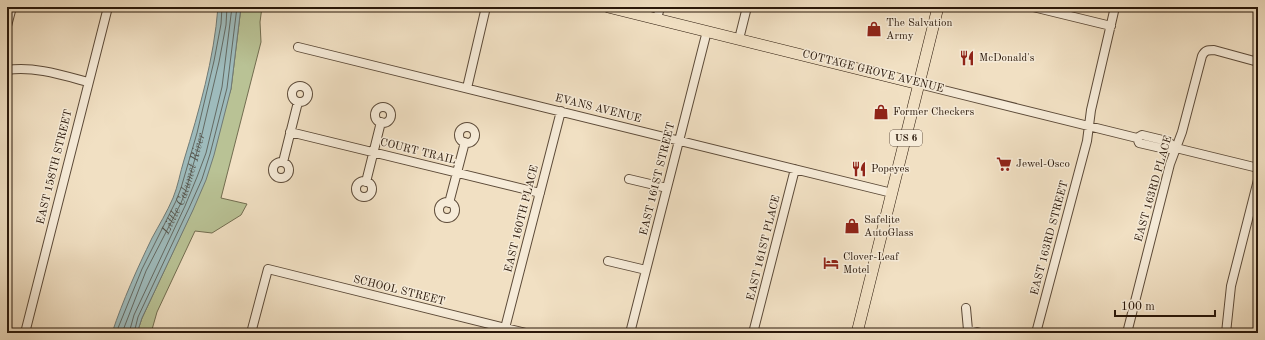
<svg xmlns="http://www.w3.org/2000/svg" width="1265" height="340" viewBox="0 0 1265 340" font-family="'Old Standard TT',serif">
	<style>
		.green { fill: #b9c295; stroke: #726d50 }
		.water { fill: #9ebbbc; stroke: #707a75 }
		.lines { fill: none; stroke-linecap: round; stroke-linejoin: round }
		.shore { stroke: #646a63; stroke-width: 1 }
		.minor-casing { stroke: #5c4a38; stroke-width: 10 }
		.major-casing { stroke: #2a180a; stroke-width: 12 }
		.minor { stroke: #f6ebd8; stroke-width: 8 }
		.major { stroke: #f1e0c3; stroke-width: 11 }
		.labels { text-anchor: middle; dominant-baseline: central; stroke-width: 3; stroke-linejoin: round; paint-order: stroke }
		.shield { fill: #f6ebd8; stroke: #675748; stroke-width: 1 }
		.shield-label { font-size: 10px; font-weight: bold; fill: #2a180a }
		.poi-label { font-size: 11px; fill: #2a180a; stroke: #f6ebd8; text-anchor: start }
		.street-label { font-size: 11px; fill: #2a180a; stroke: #f6ebd8 }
		.water-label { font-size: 12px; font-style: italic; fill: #535148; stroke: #f6ebd8 }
	</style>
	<rect width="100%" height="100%" fill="#f1e0c3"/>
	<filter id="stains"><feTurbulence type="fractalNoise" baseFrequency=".005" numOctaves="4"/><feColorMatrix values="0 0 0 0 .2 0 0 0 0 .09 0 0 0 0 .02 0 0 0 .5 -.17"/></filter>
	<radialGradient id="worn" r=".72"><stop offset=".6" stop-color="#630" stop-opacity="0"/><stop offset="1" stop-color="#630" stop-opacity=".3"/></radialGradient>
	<path class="green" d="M 241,7 L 262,7 L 260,22 L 261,42 L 221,198 L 247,204 L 241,215 L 212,233 L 195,231 L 157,312 L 151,333 L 137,333 L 142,318 L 193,209 L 231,89 Z"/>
	<path class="water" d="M 218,7 L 241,7 L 231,89 L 214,155 L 206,180 L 193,210 L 142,318 L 137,333 L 112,333 C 123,300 137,269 152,238 C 159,225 167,212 173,198 C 178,186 180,173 184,160 C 199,111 214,59 218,7 Z"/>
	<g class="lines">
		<g class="shore">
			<path d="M 116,333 L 142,269 L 176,201 L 181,188 L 197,133 L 214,61 L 221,24 L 222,7"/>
			<path id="s1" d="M 122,333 L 146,271 L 181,203 L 186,190 L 202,134 L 219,62 L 226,25 L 227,7"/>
			<path d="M 129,333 L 134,315 L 185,206 L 197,177 L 206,153 L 222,87 L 232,7"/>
			<path d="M 134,333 L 138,317 L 189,208 L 202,179 L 210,154 L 227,88 L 237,7"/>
		</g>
		<g class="minor-casing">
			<path id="minor" d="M 1033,7 L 1111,26
				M 657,19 L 660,7
				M 7,26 L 12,7
				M 739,39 L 747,7
				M 298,47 L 892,193
				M 7,70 C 34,66 62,75 88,82
				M 919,84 L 1137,138 L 1142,135 L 1167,141 L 1176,148 L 1258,168
				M292 94a8 8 0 1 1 16 0a8 8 0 1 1-16 0Z
				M 467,88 L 486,7
				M375 115a8 8 0 1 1 16 0a8 8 0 1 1-16 0Z
				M459 135a8 8 0 1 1 16 0a8 8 0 1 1-16 0Z
				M 290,132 L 540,193
				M 1137,138 L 1139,143 L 1165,149 L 1176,148
				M 283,162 L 298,102
				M273 170a8 8 0 1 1 16 0a8 8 0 1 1-16 0Z
				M 629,179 L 667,188
				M356 189a8 8 0 1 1 16 0a8 8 0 1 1-16 0Z
				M 366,182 L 381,122
				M439 210a8 8 0 1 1 16 0a8 8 0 1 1-16 0Z
				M 449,203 L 465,142
				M 608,261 L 646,270
				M 966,308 L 968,330 L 967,333
				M 968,330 L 981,333
				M 504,332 L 561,111
				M 25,333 L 108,7
				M 251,333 L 268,269 L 526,333
				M 630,333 L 707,31
				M 753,333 L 795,169
				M 1036,333 L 1087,141 L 1091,110 L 1115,7
				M 1127,333 L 1170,164 L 1182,132 L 1202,56 C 1205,50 1208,50 1214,50 L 1258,62
				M 1226,333 L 1231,286 L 1258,180"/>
		</g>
		<g class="major-casing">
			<path id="major" d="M 608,7 L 919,84
				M 857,333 L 938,7"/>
		</g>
		<use href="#minor" class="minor"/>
		<use href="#major" class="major"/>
	</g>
	<defs>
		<g id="shop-bare" transform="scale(1.2)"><path d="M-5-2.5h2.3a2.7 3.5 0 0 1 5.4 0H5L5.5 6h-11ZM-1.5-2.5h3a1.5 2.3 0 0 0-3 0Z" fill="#8f2418" stroke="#f6ebd8" stroke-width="2.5" paint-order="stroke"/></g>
		<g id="restaurant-bare" transform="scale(1.2)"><path d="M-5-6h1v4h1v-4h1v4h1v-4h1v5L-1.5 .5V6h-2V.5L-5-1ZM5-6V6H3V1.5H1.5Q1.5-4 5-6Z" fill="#8f2418" stroke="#f6ebd8" stroke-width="2.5" paint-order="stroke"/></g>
		<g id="supermarket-bare" transform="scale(1.2)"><path d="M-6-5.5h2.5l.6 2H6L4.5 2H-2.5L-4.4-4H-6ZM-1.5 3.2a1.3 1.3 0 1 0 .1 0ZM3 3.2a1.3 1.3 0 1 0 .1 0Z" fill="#8f2418" stroke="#f6ebd8" stroke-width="2.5" paint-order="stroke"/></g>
		<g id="hotel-bare" transform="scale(1.2)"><path d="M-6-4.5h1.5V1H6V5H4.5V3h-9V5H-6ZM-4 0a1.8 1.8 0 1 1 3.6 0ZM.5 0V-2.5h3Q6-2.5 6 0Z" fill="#8f2418" stroke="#f6ebd8" stroke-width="2.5" paint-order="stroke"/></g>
	</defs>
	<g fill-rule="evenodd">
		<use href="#shop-bare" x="874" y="29"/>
		<use href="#restaurant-bare" x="967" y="58"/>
		<use href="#shop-bare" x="881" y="112"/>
		<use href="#supermarket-bare" x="1004" y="164"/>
		<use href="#restaurant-bare" x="859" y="169"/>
		<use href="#shop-bare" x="852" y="226"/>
		<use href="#hotel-bare" x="831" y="263"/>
	</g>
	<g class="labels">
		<rect class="shield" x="890" y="130" width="32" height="16" rx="3"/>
		<g class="shield-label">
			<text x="906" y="138">US 6</text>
		</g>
		<g class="poi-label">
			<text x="886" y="23">The Salvation<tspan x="886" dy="13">Army</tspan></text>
			<text x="979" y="58">McDonald's</text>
			<text x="893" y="112">Former Checkers</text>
			<text x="1016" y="164">Jewel-Osco</text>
			<text x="871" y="169">Popeyes</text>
			<text x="864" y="220">Safelite<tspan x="864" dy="13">AutoGlass</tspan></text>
			<text x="843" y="257">Clover-Leaf<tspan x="843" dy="13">Motel</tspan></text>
		</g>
		<g class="street-label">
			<text transform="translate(873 72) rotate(14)">COTTAGE GROVE AVENUE</text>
			<text transform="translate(598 109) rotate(14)">EVANS AVENUE</text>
			<text transform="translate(418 152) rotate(14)">COURT TRAIL</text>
			<text transform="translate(55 167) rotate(-76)">EAST 158TH STREET</text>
			<text transform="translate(658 179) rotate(-76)">EAST 161ST STREET</text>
			<text transform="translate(1154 189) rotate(-74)">EAST 163RD PLACE</text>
			<text transform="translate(522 219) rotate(-76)">EAST 160TH PLACE</text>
			<text transform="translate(1050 238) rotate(-75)">EAST 163RD STREET</text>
			<text transform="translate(764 248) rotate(-76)">EAST 161ST PLACE</text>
			<text transform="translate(399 291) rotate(14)">SCHOOL STREET</text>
		</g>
		<g class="water-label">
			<text stroke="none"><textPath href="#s1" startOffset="162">Little Calumet River</textPath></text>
		</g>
	</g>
	<rect width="1265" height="340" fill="none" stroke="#f1e0c3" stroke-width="24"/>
	<rect x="8" y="8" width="1249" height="324" fill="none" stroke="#2a180a" stroke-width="2"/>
	<rect x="12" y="12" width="1241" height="316" fill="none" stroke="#2a180a"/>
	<path d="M1115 310v6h100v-6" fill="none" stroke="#2a180a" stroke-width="2"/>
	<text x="1121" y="310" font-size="12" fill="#2a180a" stroke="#f6ebd8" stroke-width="3" paint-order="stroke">100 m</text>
	<rect width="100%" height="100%" filter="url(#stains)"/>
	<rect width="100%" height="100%" fill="url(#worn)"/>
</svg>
